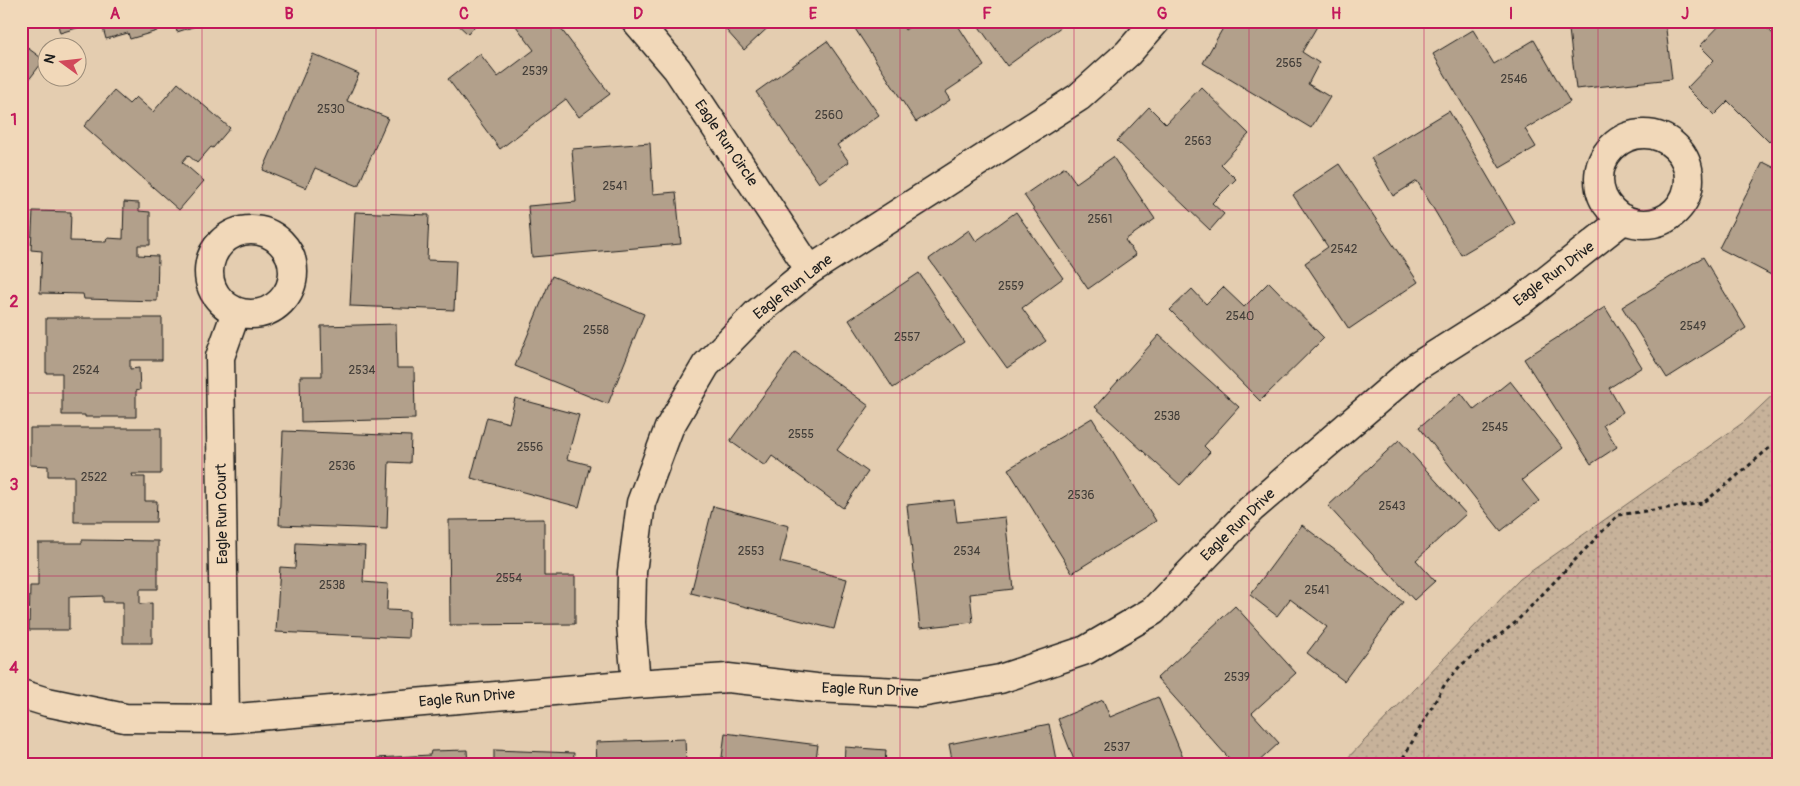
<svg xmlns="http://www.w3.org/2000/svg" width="1800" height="786" viewBox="0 0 1800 786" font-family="Pangolin,sans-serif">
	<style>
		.grass { fill: url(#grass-dots); stroke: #72675b }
		.building { fill: #b2a08b; stroke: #1c1c1c }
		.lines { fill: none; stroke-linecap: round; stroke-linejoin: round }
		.minor-casing { stroke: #1c1c1c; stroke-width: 31 }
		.path { stroke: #1c1c1c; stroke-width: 3; stroke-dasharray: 4 4; stroke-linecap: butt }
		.minor { stroke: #f1d8b9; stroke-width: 28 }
		.grid { fill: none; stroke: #c2185b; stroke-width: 1; stroke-opacity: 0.55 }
		.labels { text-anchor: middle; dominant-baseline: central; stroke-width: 4; stroke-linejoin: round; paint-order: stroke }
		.number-label { font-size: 12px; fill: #423d38 }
		.street-label { font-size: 15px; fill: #1c1c1c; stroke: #f1d8b9 }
		.neatline { fill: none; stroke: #c2185b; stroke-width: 2 }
		.grid-label { font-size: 16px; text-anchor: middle; font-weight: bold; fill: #c2185b }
	</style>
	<defs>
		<pattern id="grass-dots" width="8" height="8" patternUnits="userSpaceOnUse" patternTransform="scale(1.25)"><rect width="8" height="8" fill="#c7b29a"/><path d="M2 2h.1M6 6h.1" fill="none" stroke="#aa9884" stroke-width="1.8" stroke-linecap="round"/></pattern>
	</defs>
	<rect width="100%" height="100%" fill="#e4cdb0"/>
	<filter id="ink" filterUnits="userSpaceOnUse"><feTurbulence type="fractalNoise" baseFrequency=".02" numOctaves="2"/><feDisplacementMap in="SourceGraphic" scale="10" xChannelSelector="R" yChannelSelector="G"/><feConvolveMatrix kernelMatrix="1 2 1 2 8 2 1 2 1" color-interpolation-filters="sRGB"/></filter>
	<g filter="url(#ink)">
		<path class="grass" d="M 1779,389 L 1779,765 L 1341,765 L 1520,579 L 1744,422 Z"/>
		<path class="building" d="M 57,21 L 100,21 L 60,33 Z
			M 101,21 L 154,21 L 157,31 L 130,39 L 128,33 L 106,39 Z
			M 174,21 L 201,21 L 202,24 L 177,32 Z
			M 454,21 L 479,21 L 468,34 Z
			M 515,21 L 555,21 L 610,94 L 579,117 L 566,99 L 500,149 L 448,79 L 480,54 L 498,77 L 534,50 L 513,22 Z
			M 718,21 L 775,21 L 744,50 Z
			M 850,21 L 900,21 L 905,30 L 918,21 L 955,21 L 984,66 L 945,92 L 950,100 L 916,122 Z
			M 975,21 L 1069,21 L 1007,66 Z
			M 1227,21 L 1316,21 L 1319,23 L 1302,52 L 1319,63 L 1308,84 L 1330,97 L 1311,128 L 1203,63 Z
			M 1568,21 L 1665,21 L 1672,79 L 1576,89 Z
			M 1724,21 L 1760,21 L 1779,40 L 1779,132 L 1769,142 L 1728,101 L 1714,115 L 1687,88 L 1714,60 L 1700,46 Z
			M 1473,30 L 1494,64 L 1534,40 L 1570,102 L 1525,129 L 1536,147 L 1500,168 L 1433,54 Z
			M 827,41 L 879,115 L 837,145 L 849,162 L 819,183 L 756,92 Z
			M 21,43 L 44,60 L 21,90 Z
			M 313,54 L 359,74 L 347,101 L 388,118 L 358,186 L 315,168 L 306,188 L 263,170 Z
			M 178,83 L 230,128 L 213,148 L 211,147 L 197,163 L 188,155 L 182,162 L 204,181 L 179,210 L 84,126 L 114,91 L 129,104 L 136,97 L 153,112 Z
			M 1201,87 L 1249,134 L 1221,164 L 1236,179 L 1212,203 L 1224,214 L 1210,230 L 1117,141 L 1149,107 L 1166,124 Z
			M 1449,111 L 1515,223 L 1461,255 L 1417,181 L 1393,196 L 1371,158 Z
			M 650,143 L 653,194 L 676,192 L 681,244 L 532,257 L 528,206 L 576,202 L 572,149 Z
			M 1113,157 L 1155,219 L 1125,240 L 1136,255 L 1088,289 L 1024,195 L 1065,167 L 1076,183 Z
			M 1763,162 L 1779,170 L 1779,279 L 1719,248 Z
			M 1339,164 L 1418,282 L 1349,329 L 1305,263 L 1328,247 L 1293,195 Z
			M 124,202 L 139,203 L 139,211 L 150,212 L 150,245 L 138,245 L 138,255 L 158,256 L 157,301 L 84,299 L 83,294 L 40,293 L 42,251 L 31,250 L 33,211 L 71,212 L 70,241 L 106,242 L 107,238 L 123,239 Z
			M 355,212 L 429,215 L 427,260 L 456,261 L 454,310 L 350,306 Z
			M 1016,212 L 1063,278 L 1022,308 L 1046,341 L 1007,368 L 929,259 L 969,230 L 976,241 Z
			M 1703,257 L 1746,328 L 1667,378 L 1622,307 Z
			M 919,273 L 964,342 L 893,388 L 849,320 Z
			M 552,276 L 644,314 L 608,404 L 515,366 Z
			M 1269,282 L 1324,338 L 1260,401 L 1170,310 L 1192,289 L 1206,304 L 1223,287 L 1244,307 Z
			M 1605,307 L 1642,367 L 1609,388 L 1623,412 L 1603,425 L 1617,447 L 1591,464 L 1524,359 Z
			M 46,318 L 162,318 L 162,360 L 130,360 L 130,369 L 139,368 L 140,390 L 136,391 L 136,417 L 85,417 L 85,415 L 62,415 L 62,373 L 46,373 Z
			M 396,324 L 397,368 L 414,368 L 415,419 L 301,422 L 300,376 L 322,376 L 321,326 Z
			M 1159,335 L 1239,407 L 1204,446 L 1210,452 L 1180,485 L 1095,407 Z
			M 795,352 L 869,406 L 837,450 L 868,472 L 843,508 L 772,456 L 765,466 L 730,441 Z
			M 1510,381 L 1563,448 L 1522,480 L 1539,501 L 1501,531 L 1419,427 L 1461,393 L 1474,410 Z
			M 515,398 L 579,415 L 567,459 L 590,465 L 579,507 L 471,478 L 487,417 L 509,423 Z
			M 1092,418 L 1156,521 L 1072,573 L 1008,469 Z
			M 30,428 L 161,428 L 161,474 L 132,474 L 133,477 L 145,477 L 145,501 L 157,501 L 156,522 L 74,522 L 74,476 L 48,476 L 48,466 L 30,465 Z
			M 283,431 L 411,436 L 410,463 L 389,462 L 387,529 L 279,525 Z
			M 1399,440 L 1466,514 L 1416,560 L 1435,581 L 1414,600 L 1328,506 Z
			M 954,500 L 957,522 L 1005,517 L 1013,589 L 970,594 L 973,622 L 920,628 L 907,505 Z
			M 713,506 L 789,526 L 780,562 L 847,579 L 834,629 L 691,593 Z
			M 544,519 L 544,576 L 575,576 L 575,624 L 450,625 L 449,520 Z
			M 1302,525 L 1403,602 L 1344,681 L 1307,653 L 1327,627 L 1290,599 L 1277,616 L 1250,595 Z
			M 82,540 L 158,541 L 158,589 L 140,589 L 140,604 L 152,603 L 152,643 L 123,643 L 123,602 L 103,602 L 103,596 L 69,597 L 69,630 L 29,630 L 30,586 L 38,586 L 38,543 L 82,543 Z
			M 296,543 L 365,546 L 363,582 L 388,584 L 387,610 L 409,611 L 408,638 L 276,632 L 280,567 L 295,568 Z
			M 1235,606 L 1296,673 L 1252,713 L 1279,743 L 1255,765 L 1235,765 L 1157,678 Z
			M 1158,697 L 1186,765 L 1076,765 L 1058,719 L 1103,700 L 1110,717 Z
			M 1049,724 L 1057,765 L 953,765 L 949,744 Z
			M 725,733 L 818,745 L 815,765 L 721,765 Z
			M 685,739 L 686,765 L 597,765 L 596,742 Z
			M 845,747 L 886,750 L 885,765 L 844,765 Z
			M 467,750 L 468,765 L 377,765 L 377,758 L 430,755 L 431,751 Z
			M 494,750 L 574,753 L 573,765 L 494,765 Z
			M 40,761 L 67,765 L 40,765 Z"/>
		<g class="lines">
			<g class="minor-casing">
				<path id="minor" d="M 636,21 L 677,69 L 810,270
					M1599 179a45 45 0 1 1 90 0a45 45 0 1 1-90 0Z
					M209 272a42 42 0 1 1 84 0a42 42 0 1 1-84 0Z
					M 636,684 L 631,623 L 632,572 L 641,503 L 669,428 L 706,365 L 757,313 L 810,270 L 1079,97 L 1128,53 L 1156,21
					M 21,694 L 47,702 L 125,718 L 225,719 L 636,684 L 728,678 L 816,688 L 920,693 L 1000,679 L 1086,650 L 1153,611 L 1251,509 L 1416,367 L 1522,300 L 1624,219
					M 225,719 L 220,357 L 236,312"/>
			</g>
			<path class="path" d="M 1399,765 L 1445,684 L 1460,666 L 1515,623 L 1618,515 L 1703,503 L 1731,481 L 1768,449 L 1779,443"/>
			<use href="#minor" class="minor"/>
		</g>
	</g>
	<path class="grid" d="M 202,21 L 202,765M 376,21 L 376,765M 551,21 L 551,765M 726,21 L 726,765M 900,21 L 900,765M 1074,21 L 1074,765M 1249,21 L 1249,765M 1424,21 L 1424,765M 1598,21 L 1598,765M 21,210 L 1779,210M 21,393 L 1779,393M 21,576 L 1779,576"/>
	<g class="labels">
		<g class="number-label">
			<text x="1289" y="63">2565</text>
			<text x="535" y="71">2539</text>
			<text x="1514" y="79">2546</text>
			<text x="331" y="109">2530</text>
			<text x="829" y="115">2560</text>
			<text x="1198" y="141">2563</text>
			<text x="615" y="186">2541</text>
			<text x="1100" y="219">2561</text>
			<text x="1344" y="249">2542</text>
			<text x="1011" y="286">2559</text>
			<text x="1240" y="316">2540</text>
			<text x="1693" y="326">2549</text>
			<text x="596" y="330">2558</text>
			<text x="907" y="337">2557</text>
			<text x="86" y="370">2524</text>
			<text x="362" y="370">2534</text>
			<text x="1167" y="416">2538</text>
			<text x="1495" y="427">2545</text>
			<text x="801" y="434">2555</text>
			<text x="530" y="447">2556</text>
			<text x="342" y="466">2536</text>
			<text x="94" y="477">2522</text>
			<text x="1081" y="495">2536</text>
			<text x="1392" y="506">2543</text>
			<text x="751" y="551">2553</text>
			<text x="967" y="551">2534</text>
			<text x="509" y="578">2554</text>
			<text x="332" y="585">2538</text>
			<text x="1317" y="590">2541</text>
			<text x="1237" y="677">2539</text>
			<text x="1117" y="747">2537</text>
		</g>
		<g class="street-label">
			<text transform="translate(726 143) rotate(56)">Eagle Run Circle</text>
			<text transform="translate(1554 274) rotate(-37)">Eagle Run Drive</text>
			<text transform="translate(793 287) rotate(-38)">Eagle Run Lane</text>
			<text transform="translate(222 514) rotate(-91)">Eagle Run Court</text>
			<text transform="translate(1238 525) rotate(-44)">Eagle Run Drive</text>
			<text transform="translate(870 690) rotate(2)">Eagle Run Drive</text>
			<text transform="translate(467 698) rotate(-5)">Eagle Run Drive</text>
		</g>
	</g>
	<rect width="1800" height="786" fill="none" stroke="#f1d8b9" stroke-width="55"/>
	<g transform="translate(62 62) rotate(285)"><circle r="24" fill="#f1d8b9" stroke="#9c8d7a"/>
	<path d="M0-4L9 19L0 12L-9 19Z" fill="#d1495b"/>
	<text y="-8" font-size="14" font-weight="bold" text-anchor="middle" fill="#1c1c1c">N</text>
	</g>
	<rect x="28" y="28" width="1744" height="730" class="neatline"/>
	<g class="grid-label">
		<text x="115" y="19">A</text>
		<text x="289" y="19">B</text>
		<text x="464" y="19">C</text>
		<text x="638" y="19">D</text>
		<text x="813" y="19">E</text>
		<text x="987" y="19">F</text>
		<text x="1162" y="19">G</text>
		<text x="1336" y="19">H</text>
		<text x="1511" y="19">I</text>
		<text x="1685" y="19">J</text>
		<text x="14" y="125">1</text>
		<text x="14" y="307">2</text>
		<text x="14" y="490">3</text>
		<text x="14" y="673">4</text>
	</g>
</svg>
